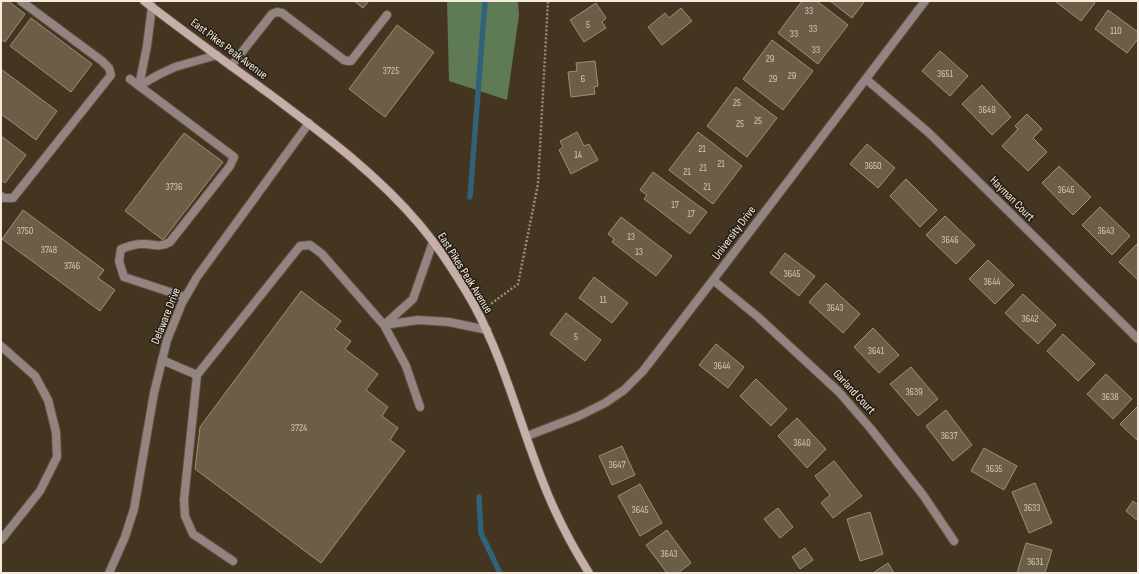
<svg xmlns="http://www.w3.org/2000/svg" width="1139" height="574" viewBox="0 0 1139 574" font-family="'Sofia Sans Condensed',sans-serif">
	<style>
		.forest { fill: #5e7b56 }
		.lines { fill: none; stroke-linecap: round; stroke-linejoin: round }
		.stream { stroke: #306279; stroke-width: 5.5 }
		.building { fill: #6c5d46; stroke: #9e8f76 }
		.lane-casing { stroke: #5f523e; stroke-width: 10 }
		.street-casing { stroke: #5f523e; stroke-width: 10 }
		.secondary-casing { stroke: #5f523e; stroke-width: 10 }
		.path { stroke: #988c7b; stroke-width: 2.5; stroke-dasharray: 2 2; stroke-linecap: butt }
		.lane { stroke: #938481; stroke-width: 8 }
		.street { stroke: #938481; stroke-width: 8 }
		.secondary { stroke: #c6afab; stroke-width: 8 }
		.labels { text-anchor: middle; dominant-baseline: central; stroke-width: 3; stroke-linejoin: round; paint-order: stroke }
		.number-label { font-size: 10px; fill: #d2c8b8 }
		.street-label { font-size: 12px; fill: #f4ebde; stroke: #241e14 }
	</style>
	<rect width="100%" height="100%" fill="#43351f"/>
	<path class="forest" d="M 447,1 L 518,1 L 519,15 L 507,100 L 449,81 Z"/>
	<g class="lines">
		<path class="stream" d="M 470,197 L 485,1
			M 479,497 L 481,533 L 500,573"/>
	</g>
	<path class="building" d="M 1,1 L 8,1 L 25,14 L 5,42 L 1,39 Z
		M 354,1 L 369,1 L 363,8 Z
		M 802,1 L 817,1 L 848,25 L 818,64 L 778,33 Z
		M 830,1 L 865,1 L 852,18 Z
		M 1055,1 L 1093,1 L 1095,3 L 1081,21 Z
		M 596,3 L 606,18 L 602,22 L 606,28 L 584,42 L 570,20 Z
		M 681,8 L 692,21 L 662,45 L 648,27 L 665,13 L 669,18 Z
		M 1108,10 L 1138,32 L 1138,39 L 1127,53 L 1095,29 Z
		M 31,18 L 92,64 L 71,92 L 10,46 Z
		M 397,25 L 434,52 L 385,117 L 349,89 Z
		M 772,40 L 813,71 L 783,110 L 743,79 Z
		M 940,51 L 968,76 L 950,96 L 922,71 Z
		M 595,61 L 598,86 L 594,87 L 595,94 L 571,97 L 568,72 L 577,71 L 576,63 Z
		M 1,69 L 57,111 L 36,140 L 1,114 Z
		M 982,85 L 1011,117 L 992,135 L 962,104 Z
		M 736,87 L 777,118 L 747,157 L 707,126 Z
		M 1027,114 L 1042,129 L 1033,138 L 1047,152 L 1028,171 L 1002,146 L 1018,129 L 1015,126 Z
		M 577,132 L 584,146 L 589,144 L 598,160 L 571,174 L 559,150 L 563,147 L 560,141 Z
		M 698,132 L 742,166 L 713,204 L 669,170 Z
		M 184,133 L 223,162 L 163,240 L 125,211 Z
		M 1,136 L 26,155 L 5,183 L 1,180 Z
		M 867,144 L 895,168 L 878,188 L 850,164 Z
		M 1059,166 L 1091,197 L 1073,215 L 1042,183 Z
		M 653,172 L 707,212 L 690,234 L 644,199 L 647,195 L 640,190 Z
		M 906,179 L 937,210 L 920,227 L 890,196 Z
		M 1100,207 L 1130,236 L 1112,255 L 1082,225 Z
		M 23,210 L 104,270 L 98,278 L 115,290 L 100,311 L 2,239 Z
		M 945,216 L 975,245 L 956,264 L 926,235 Z
		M 621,217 L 672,256 L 656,276 L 612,242 L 614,239 L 608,234 Z
		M 1137,244 L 1138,244 L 1138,280 L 1119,262 Z
		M 785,253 L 815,276 L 799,296 L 770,273 Z
		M 988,260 L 1014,285 L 995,304 L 969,279 Z
		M 594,277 L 628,303 L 612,323 L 579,298 Z
		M 826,283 L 860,314 L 843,333 L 809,302 Z
		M 301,291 L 341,321 L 335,329 L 351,341 L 345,349 L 378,374 L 366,390 L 388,407 L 382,416 L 398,428 L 390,440 L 405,451 L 321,563 L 195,469 L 200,427 Z
		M 1023,294 L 1056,325 L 1038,344 L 1005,313 Z
		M 566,313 L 601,340 L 585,361 L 550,334 Z
		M 873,328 L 899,355 L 879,373 L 854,347 Z
		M 1063,334 L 1095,364 L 1078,381 L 1047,351 Z
		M 716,344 L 744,367 L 728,388 L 699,365 Z
		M 911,367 L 938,399 L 918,416 L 890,384 Z
		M 1106,374 L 1132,399 L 1113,419 L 1087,394 Z
		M 756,379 L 787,409 L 771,426 L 740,396 Z
		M 1137,407 L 1138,407 L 1138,441 L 1120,424 Z
		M 946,410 L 972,445 L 953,461 L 926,426 Z
		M 797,418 L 826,449 L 807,468 L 778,436 Z
		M 622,446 L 635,475 L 612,485 L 599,456 Z
		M 984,448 L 1017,466 L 1004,490 L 971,471 Z
		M 834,461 L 862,496 L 833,518 L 821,503 L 830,495 L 815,476 Z
		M 1035,483 L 1052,523 L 1029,533 L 1012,492 Z
		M 640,484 L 662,523 L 640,536 L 618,496 Z
		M 1133,501 L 1138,505 L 1138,521 L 1126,511 Z
		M 778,508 L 793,527 L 780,538 L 764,519 Z
		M 870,512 L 883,554 L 860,561 L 847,519 Z
		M 667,530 L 691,563 L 678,573 L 667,573 L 646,545 Z
		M 1026,543 L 1052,550 L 1045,573 L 1017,573 Z
		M 805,548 L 813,560 L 800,569 L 792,557 Z
		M 888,563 L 894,573 L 873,573 Z"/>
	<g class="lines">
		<g class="lane-casing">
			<path id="lane" d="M 231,66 L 272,14 L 277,12 L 282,13 L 344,60 L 348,61 L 351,61 L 387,15
				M 130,79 L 234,157 L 230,166 L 170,242 C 158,249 153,243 141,244 C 134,244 127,247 121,249 L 119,261 L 124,277 L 185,297
				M 139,86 L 158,75 L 175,67 L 217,55
				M 139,86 L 147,46 L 152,6
				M 1,196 L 4,198 L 13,198 L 111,75 L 109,68 L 102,61 L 21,1
				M 384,325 L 418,320 L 449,322 L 487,330
				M 384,325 L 413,299 L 433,242
				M 1,346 L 35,376 L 48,400 L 56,432 L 57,457 L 40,491 L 1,540
				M 162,360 L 197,375 L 300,246 L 310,245 L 322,254 L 384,325 L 406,366 L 420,407
				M 197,375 L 184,500 L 185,516 L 193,534 L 233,561"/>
		</g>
		<g class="street-casing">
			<path id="street" d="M 866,79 L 929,133 L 1138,339
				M 713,280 L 758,317 L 839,392 L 871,429 L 923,495 L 954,541
				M 527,436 L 579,416 L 605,403 L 624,390 L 643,371 L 713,280 L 925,1
				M 109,573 L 125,537 L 134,509 L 154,393 L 167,340 L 182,303 L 197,277 L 309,123"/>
		</g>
		<g class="secondary-casing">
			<path id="secondary" d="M 144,1 C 186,33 228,64 271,95 C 323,134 377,174 420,225 C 440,249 458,277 474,305 C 507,366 522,434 549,497 C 560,523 574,549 589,573"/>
		</g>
		<path class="path" d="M 488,306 L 518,284 L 538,184 L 548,1"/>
		<use href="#lane" class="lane"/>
		<use href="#street" class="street"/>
		<use href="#secondary" class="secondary"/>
	</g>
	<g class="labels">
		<g class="number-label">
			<text x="809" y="11">33</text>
			<text x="588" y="25">5</text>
			<text x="813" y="29">33</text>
			<text x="1116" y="31">110</text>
			<text x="794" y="34">33</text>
			<text x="816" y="50">33</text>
			<text x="770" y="59">29</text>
			<text x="391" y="71">3725</text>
			<text x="945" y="74">3651</text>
			<text x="792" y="76">29</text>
			<text x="583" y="79">6</text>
			<text x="773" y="79">29</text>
			<text x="737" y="103">25</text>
			<text x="987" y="110">3649</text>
			<text x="758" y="121">25</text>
			<text x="740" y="124">25</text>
			<text x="702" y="149">21</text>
			<text x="578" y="155">14</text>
			<text x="721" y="164">21</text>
			<text x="873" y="166">3650</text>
			<text x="703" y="168">21</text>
			<text x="687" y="172">21</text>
			<text x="174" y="187">3736</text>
			<text x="707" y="187">21</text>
			<text x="1066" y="190">3645</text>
			<text x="675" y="205">17</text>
			<text x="691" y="214">17</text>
			<text x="25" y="231">3750</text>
			<text x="1106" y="231">3643</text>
			<text x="631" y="237">13</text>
			<text x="950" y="240">3646</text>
			<text x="49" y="250">3748</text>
			<text x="639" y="252">13</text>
			<text x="72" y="266">3746</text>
			<text x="792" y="274">3645</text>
			<text x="992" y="282">3644</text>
			<text x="603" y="300">11</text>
			<text x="835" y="308">3643</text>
			<text x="1030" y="319">3642</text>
			<text x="576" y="337">5</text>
			<text x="876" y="351">3641</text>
			<text x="722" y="366">3644</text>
			<text x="914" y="392">3639</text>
			<text x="1110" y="397">3638</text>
			<text x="299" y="428">3724</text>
			<text x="949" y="436">3637</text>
			<text x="802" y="443">3640</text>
			<text x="617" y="465">3647</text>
			<text x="994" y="469">3635</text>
			<text x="1032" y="508">3633</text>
			<text x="640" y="510">3645</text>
			<text x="669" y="554">3643</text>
			<text x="1035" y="562">3631</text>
		</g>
		<g class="street-label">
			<text transform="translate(229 49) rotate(37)">East Pikes Peak Avenue</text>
			<text transform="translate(1012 199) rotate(45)">Hayman Court</text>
			<text transform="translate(734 233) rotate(-53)">University Drive</text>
			<text transform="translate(465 273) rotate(58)">East Pikes Peak Avenue</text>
			<text transform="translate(166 316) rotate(-68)">Delaware Drive</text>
			<text transform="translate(854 392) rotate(47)">Garland Court</text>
		</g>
	</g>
	<rect width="1139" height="574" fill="none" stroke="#f4ebde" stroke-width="4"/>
</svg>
